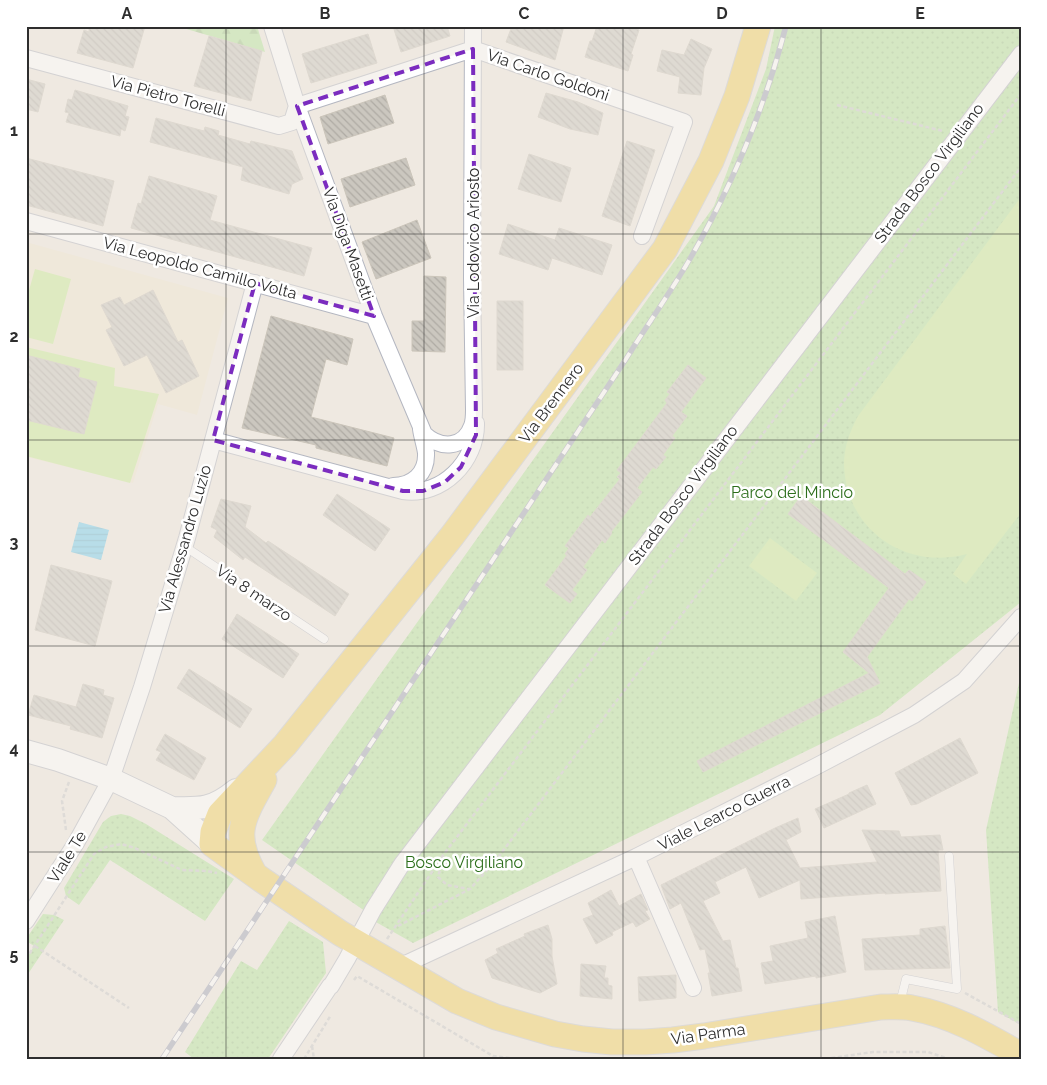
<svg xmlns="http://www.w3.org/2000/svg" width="1047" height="1085" viewBox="0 0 1047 1085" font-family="Raleway,sans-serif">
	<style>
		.education { fill: #f0e6d1 }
		.grass { fill: url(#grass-dots) }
		.forest { fill: url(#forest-firs) }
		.pitch { fill: #c9ec9a }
		.water { fill: url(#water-rules) }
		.building { fill: url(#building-back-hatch); stroke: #cbc5ba }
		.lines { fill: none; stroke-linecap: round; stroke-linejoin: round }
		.lane-casing { stroke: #b4b7c1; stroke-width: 9 }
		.street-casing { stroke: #b4b7c1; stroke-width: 18 }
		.secondary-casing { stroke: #b4b7c1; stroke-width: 24 }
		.primary-casing { stroke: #c9c9c9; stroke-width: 27 }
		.path { stroke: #c9c9c9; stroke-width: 2.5; stroke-dasharray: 4 2.5; stroke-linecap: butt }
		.lane { stroke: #fff; stroke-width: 8 }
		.street { stroke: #fff; stroke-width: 16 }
		.secondary { stroke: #fff; stroke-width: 22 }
		.primary { stroke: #f2d163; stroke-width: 25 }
		.rail-casing { stroke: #a3a6b8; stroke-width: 5.5 }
		.rail { stroke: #fff; stroke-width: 4; stroke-dasharray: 11; stroke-linecap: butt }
		.marked { fill: none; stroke: #7b2cbf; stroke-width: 4; stroke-dasharray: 10 6; stroke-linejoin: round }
		.grid { fill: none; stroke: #2e2e2e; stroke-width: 1; stroke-opacity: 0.55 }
		.labels { text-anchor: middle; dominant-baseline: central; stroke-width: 5; stroke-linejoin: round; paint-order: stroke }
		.street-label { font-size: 16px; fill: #2e2e2e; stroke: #fff }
		.park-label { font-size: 16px; fill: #2c6e1b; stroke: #fff }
		.neatline { fill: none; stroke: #2e2e2e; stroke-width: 2 }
		.grid-label { font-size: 16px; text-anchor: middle; font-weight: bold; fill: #2e2e2e }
	</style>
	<defs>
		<pattern id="grass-dots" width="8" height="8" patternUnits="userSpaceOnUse" patternTransform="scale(1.25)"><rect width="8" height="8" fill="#b6e59e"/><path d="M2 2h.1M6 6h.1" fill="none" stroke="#9dc588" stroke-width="1.8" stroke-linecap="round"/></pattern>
		<pattern id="forest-firs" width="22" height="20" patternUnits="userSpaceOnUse" patternTransform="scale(1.25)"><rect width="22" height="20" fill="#b6e59e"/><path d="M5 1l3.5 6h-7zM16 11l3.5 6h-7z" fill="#9dc588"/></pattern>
		<pattern id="water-rules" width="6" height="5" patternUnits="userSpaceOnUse" patternTransform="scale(1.25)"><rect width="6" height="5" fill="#75cff0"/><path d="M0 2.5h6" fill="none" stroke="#66b2ce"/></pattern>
		<pattern id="building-back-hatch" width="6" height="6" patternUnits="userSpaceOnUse" patternTransform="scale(1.25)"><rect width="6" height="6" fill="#cbc7bf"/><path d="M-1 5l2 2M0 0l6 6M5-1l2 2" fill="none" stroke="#afaba4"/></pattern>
	</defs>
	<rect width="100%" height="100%" fill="#efe9e1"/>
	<path class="education" d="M 26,242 L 228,298 L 197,415 L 158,404 L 133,483 L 26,457 Z"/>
	<path class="grass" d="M 775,26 L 1021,26 L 1021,602 L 880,715 L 413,943 L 374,921 L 375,918 L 262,840 L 714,206 L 766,69 Z
		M 1021,674 L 1021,1025 L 998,1012 L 986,830 Z
		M 121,814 L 130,816 L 146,824 L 234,879 L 205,921 L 110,860 L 79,905 L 66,896 L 64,888 L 103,822 L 111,816 Z
		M 43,914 L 54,915 L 64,920 L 26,977 L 26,959 L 34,946 L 26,941 L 26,939 Z
		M 289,921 L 323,942 L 326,973 L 268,1059 L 194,1059 L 185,1052 L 241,961 L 257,970 Z"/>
	<path class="forest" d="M 176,26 L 257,26 L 265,52 Z"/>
	<path class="pitch" d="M 1021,197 L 1021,513 L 966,584 L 953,574 L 967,554 C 905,571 845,529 844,464 C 844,447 850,431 858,416 Z
		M 35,269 L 71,279 L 53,344 L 26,337 L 26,301 Z
		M 26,347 L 115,368 L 114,386 L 159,394 L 130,483 L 26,456 Z
		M 770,538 L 817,573 L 796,601 L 749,566 Z"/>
	<path class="water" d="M 79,522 L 109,530 L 101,560 L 71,552 Z"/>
	<path class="building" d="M 89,26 L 145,26 L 133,68 L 77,53 L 84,30 L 89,32 Z
		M 393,26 L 447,26 L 450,36 L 401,52 Z
		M 512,26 L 564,26 L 555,60 L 506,42 Z
		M 597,26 L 628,26 L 639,30 L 631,54 L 633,55 L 628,71 L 585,57 L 590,41 L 592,41 Z
		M 368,34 L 377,63 L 311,83 L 302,54 Z
		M 209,36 L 262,51 L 251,101 L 194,86 Z
		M 691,39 L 712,49 L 704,68 L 701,95 L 678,93 L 680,77 L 657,71 L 662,50 L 684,55 Z
		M 26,79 L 45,84 L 38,112 L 26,109 Z
		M 75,90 L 128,106 L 125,116 L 129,117 L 125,131 L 121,129 L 120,136 L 66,122 L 69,113 L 65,112 L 68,99 L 72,100 Z
		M 546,93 L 578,102 L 603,113 L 598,135 L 570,129 L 538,117 Z
		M 385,95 L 394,123 L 328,144 L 320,117 Z
		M 156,118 L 204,131 L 205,127 L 219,131 L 218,135 L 250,144 L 251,141 L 292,151 L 303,179 L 292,184 L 289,194 L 241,180 L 243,167 L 150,142 Z
		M 627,141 L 655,150 L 630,226 L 602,216 Z
		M 529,154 L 571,168 L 561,202 L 518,189 Z
		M 26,158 L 114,181 L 103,226 L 26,205 Z
		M 406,158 L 415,185 L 350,207 L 341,179 Z
		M 149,176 L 217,196 L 210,220 L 312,248 L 304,276 L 131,228 L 138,203 L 141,204 Z
		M 417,220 L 431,258 L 376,279 L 362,242 Z
		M 508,224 L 555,240 L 559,228 L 612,245 L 602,275 L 552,258 L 548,270 L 499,254 Z
		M 424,276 L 446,277 L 445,352 L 412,351 L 412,321 L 424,321 Z
		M 153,290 L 178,342 L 182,340 L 199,376 L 166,393 L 147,355 L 124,366 L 106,330 L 112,327 L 101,305 L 120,297 L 124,305 Z
		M 497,301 L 523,301 L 523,370 L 497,370 Z
		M 271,316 L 353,339 L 347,365 L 326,359 L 311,417 L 394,438 L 387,466 L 316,448 L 316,445 L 242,428 Z
		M 26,355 L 80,369 L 78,377 L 97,382 L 84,434 L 26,420 Z
		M 688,365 L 706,378 L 681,412 L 687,416 L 672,436 L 675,438 L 663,455 L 666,457 L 656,469 L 653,467 L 637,488 L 642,492 L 611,532 L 612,533 L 605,543 L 602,540 L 583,567 L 587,570 L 572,590 L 577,594 L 570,603 L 545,585 L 567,555 L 565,554 L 569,548 L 565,546 L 588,515 L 590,517 L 620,479 L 617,477 L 621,473 L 617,470 L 667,403 L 665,400 L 670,394 L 667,392 Z
		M 337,494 L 390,529 L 375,551 L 323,515 Z
		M 801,496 L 905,574 L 909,570 L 926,582 L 912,601 L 909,599 L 867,657 L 880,683 L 703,772 L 697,761 L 869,673 L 843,652 L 889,588 L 788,514 Z
		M 221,499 L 251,506 L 245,527 L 266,543 L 268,541 L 349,594 L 335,616 L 245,557 L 243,560 L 214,537 L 217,530 L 211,527 Z
		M 51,565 L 112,581 L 95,646 L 35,630 Z
		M 237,614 L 299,654 L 283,678 L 222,639 Z
		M 189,669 L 252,709 L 240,728 L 177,688 Z
		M 83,684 L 104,690 L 103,695 L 114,698 L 102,738 L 70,729 L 71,726 L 28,715 L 34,695 L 76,707 Z
		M 165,734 L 206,758 L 194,780 L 156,760 L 161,752 L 156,750 Z
		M 960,738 L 978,773 L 917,804 L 911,805 L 895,773 Z
		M 867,785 L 876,804 L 824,828 L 815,809 L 849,794 L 849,793 Z
		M 798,818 L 801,832 L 786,840 L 800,868 L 877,862 L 862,830 L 899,831 L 901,837 L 940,835 L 943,850 L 938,850 L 941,891 L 885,894 L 885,893 L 801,899 L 800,880 L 759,898 L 746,867 L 715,882 L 720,893 L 703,901 L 723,941 L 730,940 L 736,968 L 738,968 L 742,991 L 712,996 L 708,973 L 710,973 L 705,949 L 700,950 L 681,903 L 670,909 L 661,885 L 775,828 Z
		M 611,890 L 619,906 L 641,894 L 648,910 L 645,911 L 650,919 L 636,927 L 633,922 L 612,932 L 613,935 L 596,944 L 583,919 L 593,915 L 588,903 Z
		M 835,916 L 846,972 L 816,978 L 816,976 L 765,984 L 761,963 L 773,961 L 770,946 L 808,938 L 805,922 Z
		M 548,925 L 552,939 L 552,956 L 557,984 L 540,993 L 492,978 L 485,960 L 498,953 L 496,949 L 525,936 L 524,934 Z
		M 945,926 L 950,968 L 865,970 L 862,939 L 920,935 L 920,929 Z
		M 581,964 L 606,966 L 604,978 L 608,978 L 608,985 L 612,986 L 612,999 L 580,996 Z
		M 676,975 L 676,998 L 639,1001 L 638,977 Z"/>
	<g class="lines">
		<g class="lane-casing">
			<path id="lane" d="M 184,546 L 324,639
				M 900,1003 L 906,979 L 957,989 L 949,856"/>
		</g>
		<g class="street-casing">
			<path id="street" d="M 272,26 L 297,106 L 374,316 L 424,434 C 440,449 464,449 472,426 C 474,421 474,416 474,410 L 472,278 L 473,26
				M 26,58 L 279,126 L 292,122 L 297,106
				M 297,106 L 473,49 L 684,122 L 642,236
				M 26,221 L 374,316
				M 213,440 L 403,491 C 442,497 477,461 476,423
				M 393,486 C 412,486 427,474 426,453 C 425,445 422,437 421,429
				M 636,857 L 693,988
				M 26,921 L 76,843 L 111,779 L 142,687 L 187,538 L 255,283
				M 399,967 L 636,857 L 815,767 L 914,715 L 964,681 L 1021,617
				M 281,1059 L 330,986 L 331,986 L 347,959 L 373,910 L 402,864 L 1021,54"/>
		</g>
		<g class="secondary-casing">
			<path id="secondary" d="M 26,751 L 58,760 L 111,779 L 172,808 L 212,844
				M 172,808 C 201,809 213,809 236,790"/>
		</g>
		<g class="primary-casing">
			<path id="primary" d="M 758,26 L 737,96 L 711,161 L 665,249 L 452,536 L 285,745 L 220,814 L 213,832 L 212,844 L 262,880 L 340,933 L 457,1001 L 496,1017 L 555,1034 L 583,1039 L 612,1042 L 645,1042 L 673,1040 L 704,1036 L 881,1007 C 891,1007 902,1006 912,1008 C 952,1015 986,1035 1021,1055
				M 255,875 C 231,834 243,818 264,780"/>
		</g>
		<path class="path" d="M 837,105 L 943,131
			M 66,830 L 62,801 L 69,782
			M 443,858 L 438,877 L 447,885 L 469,889
			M 398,926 L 470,889 L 496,860 L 1021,167
			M 387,939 L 444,854 L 1021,94
			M 35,946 L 129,1008
			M 26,959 L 94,854 L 106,847 L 121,844 L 135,848 L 182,870 L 207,871 L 217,873
			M 354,980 L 357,976 L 493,1056 L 519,1059
			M 965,993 L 1021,1024
			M 312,1046 L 314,1059
			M 304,1059 L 331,1015
			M 825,1059 L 873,1052 L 928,1052 L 949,1059"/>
		<use href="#lane" class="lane"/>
		<use href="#street" class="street"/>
		<use href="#secondary" class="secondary"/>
		<use href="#primary" class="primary"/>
		<g class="rail-casing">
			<path id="rail" d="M 162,1059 L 626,359 C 647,325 671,292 691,257 C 733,184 765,107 786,26"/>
		</g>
		<use href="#rail" class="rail"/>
	</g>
	<path d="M0 0H1047V1085H0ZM 473,49 L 476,435 L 461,467 L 445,482 L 423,491 L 403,491 L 213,440 L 255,283 L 374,316 L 297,106 Z" fill="#efe9e1" fill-opacity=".55" fill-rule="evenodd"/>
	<path class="marked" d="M 473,49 L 476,435 L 461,467 L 445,482 L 423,491 L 403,491 L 213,440 L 255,283 L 374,316 L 297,106 Z"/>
	<path class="grid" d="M 226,26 L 226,1059M 424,26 L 424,1059M 623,26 L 623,1059M 821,26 L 821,1059M 26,234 L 1021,234M 26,440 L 1021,440M 26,646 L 1021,646M 26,852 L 1021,852"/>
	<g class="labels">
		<g class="street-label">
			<text transform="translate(548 75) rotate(19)">Via Carlo Goldoni</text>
			<text transform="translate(168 96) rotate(15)">Via Pietro Torelli</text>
			<text transform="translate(929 173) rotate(-53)">Strada Bosco Virgiliano</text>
			<text transform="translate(473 243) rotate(-90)">Via Lodovico Ariosto</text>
			<text transform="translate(348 244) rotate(70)">Via Diga Masetti</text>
			<text transform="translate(200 268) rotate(15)">Via Leopoldo Camillo Volta</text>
			<text transform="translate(551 403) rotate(-53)">Via Brennero</text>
			<text transform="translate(683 495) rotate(-53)">Strada Bosco Virgiliano</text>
			<text transform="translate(185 539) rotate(-74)">Via Alessandro Luzio</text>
			<text transform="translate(254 593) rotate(34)">Via 8 marzo</text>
			<text transform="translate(724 813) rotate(-27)">Viale Learco Guerra</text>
			<text transform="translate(67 857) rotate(-58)">Viale Te</text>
			<text transform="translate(708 1034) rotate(-8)">Via Parma</text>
		</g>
		<g class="park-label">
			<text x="792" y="492">Parco del Mincio</text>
			<text x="464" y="862">Bosco Virgiliano</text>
		</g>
	</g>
	<rect width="1047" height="1085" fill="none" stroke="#ffffff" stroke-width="55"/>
	<rect x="28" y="28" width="992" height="1030" class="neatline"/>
	<g class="grid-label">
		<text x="127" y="19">A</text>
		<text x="325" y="19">B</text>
		<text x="524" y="19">C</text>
		<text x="722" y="19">D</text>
		<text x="920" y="19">E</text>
		<text x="14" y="136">1</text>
		<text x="14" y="342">2</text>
		<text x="14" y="548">3</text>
		<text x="14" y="754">4</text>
		<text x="14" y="960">5</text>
	</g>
</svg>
